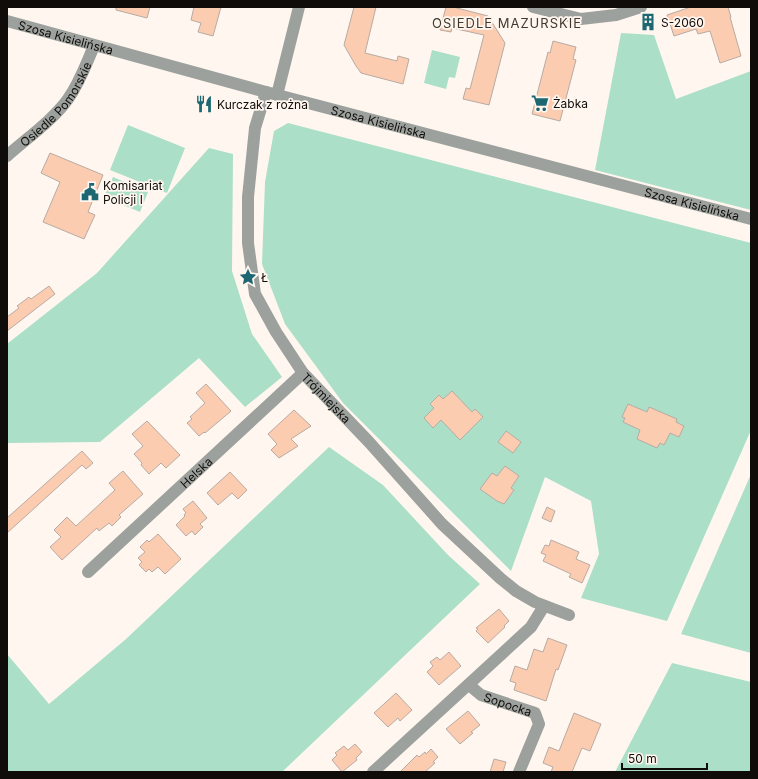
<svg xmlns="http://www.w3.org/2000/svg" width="758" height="779" viewBox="0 0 758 779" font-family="Inter,sans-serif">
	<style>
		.green { fill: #abdfc7 }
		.building { fill: #fcccb1; stroke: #b7aba4 }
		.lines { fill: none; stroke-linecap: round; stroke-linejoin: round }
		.minor { stroke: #9da19d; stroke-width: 12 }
		.labels { text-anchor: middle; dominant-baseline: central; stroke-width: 3.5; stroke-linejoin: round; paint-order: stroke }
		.poi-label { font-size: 12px; fill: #0f0c09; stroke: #fff7ef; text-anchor: start }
		.street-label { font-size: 12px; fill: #0f0c09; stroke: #fff7ef }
		.neighbourhood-label { font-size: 13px; letter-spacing: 1px; fill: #413a31; stroke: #fff7ef }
	</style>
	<rect width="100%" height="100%" fill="#fff7ef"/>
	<path class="green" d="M 621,33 L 654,35 L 676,99 L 751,71 L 751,210 L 595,170 Z
		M 432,50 L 460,57 L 455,78 L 449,77 L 446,89 L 424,83 Z
		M 288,123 L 751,243 L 751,430 L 667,621 L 581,598 L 599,554 L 591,501 L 545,477 L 511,571 L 343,403 L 285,324 L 262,264 L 265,182 L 274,131 Z
		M 128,125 L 185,148 L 167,193 L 110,170 Z
		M 209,148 L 233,154 L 232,271 L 252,334 L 282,377 L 245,407 L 199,358 L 100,442 L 7,443 L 7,344 L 97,273 Z
		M 113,177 L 148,192 L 140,212 L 104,197 Z
		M 329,447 L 383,485 L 448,555 L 480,584 L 282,772 L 7,772 L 7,654 L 49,704 L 126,639 Z
		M 751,474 L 751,653 L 681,634 Z
		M 672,663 L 751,682 L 751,772 L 615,772 Z"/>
	<path class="building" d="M 116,7 L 150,7 L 147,18 L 116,10 Z
		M 194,7 L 221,7 L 213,36 L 198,32 L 201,23 L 191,20 Z
		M 354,7 L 376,7 L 365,53 L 397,61 L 398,56 L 409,59 L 403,84 L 361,73 L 356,66 L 344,45 Z
		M 446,7 L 453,7 L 488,16 L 505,43 L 489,105 L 463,99 L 466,88 L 470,89 L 484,35 L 452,28 L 451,32 L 440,30 Z
		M 691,7 L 728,7 L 731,17 L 730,17 L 741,56 L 720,63 L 710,31 L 698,34 L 696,29 L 674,36 L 667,15 Z
		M 553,41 L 576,47 L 573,59 L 576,60 L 560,121 L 532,114 L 548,52 L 550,53 Z
		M 50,153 L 103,175 L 88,212 L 95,215 L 84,239 L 43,222 L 60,182 L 41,173 Z
		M 49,286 L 55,294 L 7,331 L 7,317 L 19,308 L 17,306 L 29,297 L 31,299 Z
		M 206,384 L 231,411 L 205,433 L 204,432 L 199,436 L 187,423 L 192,419 L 190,417 L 205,403 L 196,393 Z
		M 452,391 L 472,412 L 475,409 L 483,417 L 460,440 L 441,420 L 433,428 L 424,418 L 434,408 L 430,404 L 439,395 L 443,399 Z
		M 628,404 L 647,412 L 649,407 L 677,419 L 676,422 L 684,426 L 679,437 L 670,433 L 664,445 L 660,443 L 657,448 L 637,439 L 640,430 L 623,422 L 625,418 L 622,417 Z
		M 294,410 L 311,426 L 291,439 L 298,446 L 279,458 L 271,450 L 277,444 L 268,434 Z
		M 147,421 L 180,455 L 166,468 L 161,463 L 149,474 L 141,465 L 142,463 L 134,454 L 143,446 L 132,434 Z
		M 506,431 L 521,442 L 513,453 L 498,442 Z
		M 82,451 L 93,463 L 86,469 L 82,465 L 7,533 L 7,518 Z
		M 505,466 L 519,476 L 511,488 L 514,490 L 504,504 L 497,501 L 480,489 L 492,473 L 497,476 Z
		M 123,471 L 143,494 L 119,515 L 121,517 L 112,526 L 109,523 L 99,531 L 97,528 L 62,560 L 50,547 L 61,537 L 54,530 L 67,517 L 76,526 L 115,490 L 109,483 Z
		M 230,472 L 247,490 L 238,499 L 232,493 L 218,505 L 207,493 Z
		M 193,501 L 207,518 L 200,524 L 203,527 L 195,535 L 192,531 L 186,536 L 176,525 L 185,516 L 184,515 L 186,513 L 183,509 Z
		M 547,507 L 555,511 L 551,522 L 542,518 Z
		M 158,534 L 181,559 L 165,574 L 158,567 L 152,572 L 149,569 L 146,572 L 139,565 L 142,562 L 138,558 L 145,552 L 140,547 L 147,540 L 149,542 Z
		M 551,540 L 579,552 L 576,559 L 590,565 L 582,583 L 569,577 L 571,574 L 543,561 L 546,555 L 541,553 L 545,545 L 549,546 Z
		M 499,609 L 509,621 L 504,626 L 505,627 L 488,643 L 476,631 L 478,629 L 476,628 Z
		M 548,638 L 567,645 L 558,670 L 556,669 L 546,701 L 514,690 L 516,683 L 510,681 L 515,666 L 527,670 L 534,649 L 543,652 Z
		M 449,652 L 461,666 L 439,685 L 427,672 L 433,666 L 430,662 L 437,657 L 440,660 Z
		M 396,693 L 412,710 L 400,721 L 398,718 L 388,727 L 374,713 Z
		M 468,711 L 480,725 L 471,732 L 473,733 L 460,744 L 446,729 Z
		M 574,713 L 601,724 L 590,751 L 582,748 L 572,772 L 551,772 L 553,767 L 543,763 L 549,747 L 559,751 Z
		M 355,744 L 362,752 L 356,758 L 357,760 L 342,772 L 332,760 L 337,755 L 335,753 L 344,746 L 348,750 Z
		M 431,749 L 438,757 L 433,762 L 435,763 L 425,772 L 400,772 L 417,755 L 419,757 L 425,752 L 426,754 Z
		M 494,759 L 506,762 L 503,772 L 490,772 Z"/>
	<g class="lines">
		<g class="minor">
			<path d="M 533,7 L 581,19 L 616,15 L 641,7"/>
			<path id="s1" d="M 7,21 L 266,92 L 751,219"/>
			<path id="s2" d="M 266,92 L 255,128 L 248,197 L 248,243 L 255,294 L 276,332 L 303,373 L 369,442 L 442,524 L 500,578 L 516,591 L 535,602 L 569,615"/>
			<path d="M 277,95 L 299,7"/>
			<path id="s3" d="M 7,156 C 26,139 54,119 68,99 C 80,82 86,64 94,46"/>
			<path id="s4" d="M 88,572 L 303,373"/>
			<path id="s5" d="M 469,685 L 481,695 L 535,713 L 539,724 L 519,772"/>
			<path d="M 373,772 L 531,627 L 544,606"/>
		</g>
	</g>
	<defs>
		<g id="building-bare" transform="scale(1.38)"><path d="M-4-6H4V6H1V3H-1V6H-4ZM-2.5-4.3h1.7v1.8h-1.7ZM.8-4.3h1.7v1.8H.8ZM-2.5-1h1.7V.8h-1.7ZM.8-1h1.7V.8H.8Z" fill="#1c6771" stroke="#fff7ef" stroke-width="2.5" paint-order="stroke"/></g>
		<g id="supermarket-bare" transform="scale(1.38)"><path d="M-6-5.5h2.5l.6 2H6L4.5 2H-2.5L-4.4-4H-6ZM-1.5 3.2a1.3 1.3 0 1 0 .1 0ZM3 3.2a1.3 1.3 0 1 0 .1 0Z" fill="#1c6771" stroke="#fff7ef" stroke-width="2.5" paint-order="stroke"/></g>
		<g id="restaurant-bare" transform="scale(1.38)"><path d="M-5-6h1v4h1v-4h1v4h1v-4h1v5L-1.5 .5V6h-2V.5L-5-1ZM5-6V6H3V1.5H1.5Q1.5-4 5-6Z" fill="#1c6771" stroke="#fff7ef" stroke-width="2.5" paint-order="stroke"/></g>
		<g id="civic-bare" transform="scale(1.38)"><path d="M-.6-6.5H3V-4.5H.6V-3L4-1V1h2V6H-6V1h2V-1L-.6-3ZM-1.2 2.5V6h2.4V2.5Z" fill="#1c6771" stroke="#fff7ef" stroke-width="2.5" paint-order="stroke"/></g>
		<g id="sight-bare" transform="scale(1.38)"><path d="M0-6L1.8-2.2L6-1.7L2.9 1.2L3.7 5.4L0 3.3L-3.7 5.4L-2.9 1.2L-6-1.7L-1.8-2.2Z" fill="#1c6771" stroke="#fff7ef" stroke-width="2.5" paint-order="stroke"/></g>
	</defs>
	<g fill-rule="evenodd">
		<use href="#building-bare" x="648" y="22"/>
		<use href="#supermarket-bare" x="540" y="103"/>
		<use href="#restaurant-bare" x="204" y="104"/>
		<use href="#civic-bare" x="90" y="192"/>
		<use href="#sight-bare" x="248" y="277"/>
	</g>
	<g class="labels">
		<g class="poi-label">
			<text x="661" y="22">S-2060</text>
			<text x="553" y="103">Żabka</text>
			<text x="217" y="104">Kurczak z rożna</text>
			<text x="103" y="185">Komisariat<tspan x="103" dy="14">Policji I</tspan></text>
			<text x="261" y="277">Ł</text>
		</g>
		<g class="street-label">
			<text stroke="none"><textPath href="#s1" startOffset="61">Szosa Kisielińska</textPath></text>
			<text stroke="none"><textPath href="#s3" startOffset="72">Osiedle Pomorskie</textPath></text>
			<text stroke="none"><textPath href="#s1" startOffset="385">Szosa Kisielińska</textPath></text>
			<text stroke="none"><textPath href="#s1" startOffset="709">Szosa Kisielińska</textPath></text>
			<text stroke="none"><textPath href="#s2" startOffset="331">Trójmiejska</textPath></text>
			<text stroke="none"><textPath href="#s4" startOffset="147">Helska</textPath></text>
			<text stroke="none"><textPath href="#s5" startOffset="44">Sopocka</textPath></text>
		</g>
		<g class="neighbourhood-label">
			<text x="507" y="23">OSIEDLE MAZURSKIE</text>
		</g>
	</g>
	<rect width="758" height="779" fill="none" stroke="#0f0c09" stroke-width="16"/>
	<path d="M622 763v6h85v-6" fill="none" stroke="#0f0c09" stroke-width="2"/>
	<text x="628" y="763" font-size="12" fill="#0f0c09" stroke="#fff7ef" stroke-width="3" paint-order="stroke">50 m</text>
</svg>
